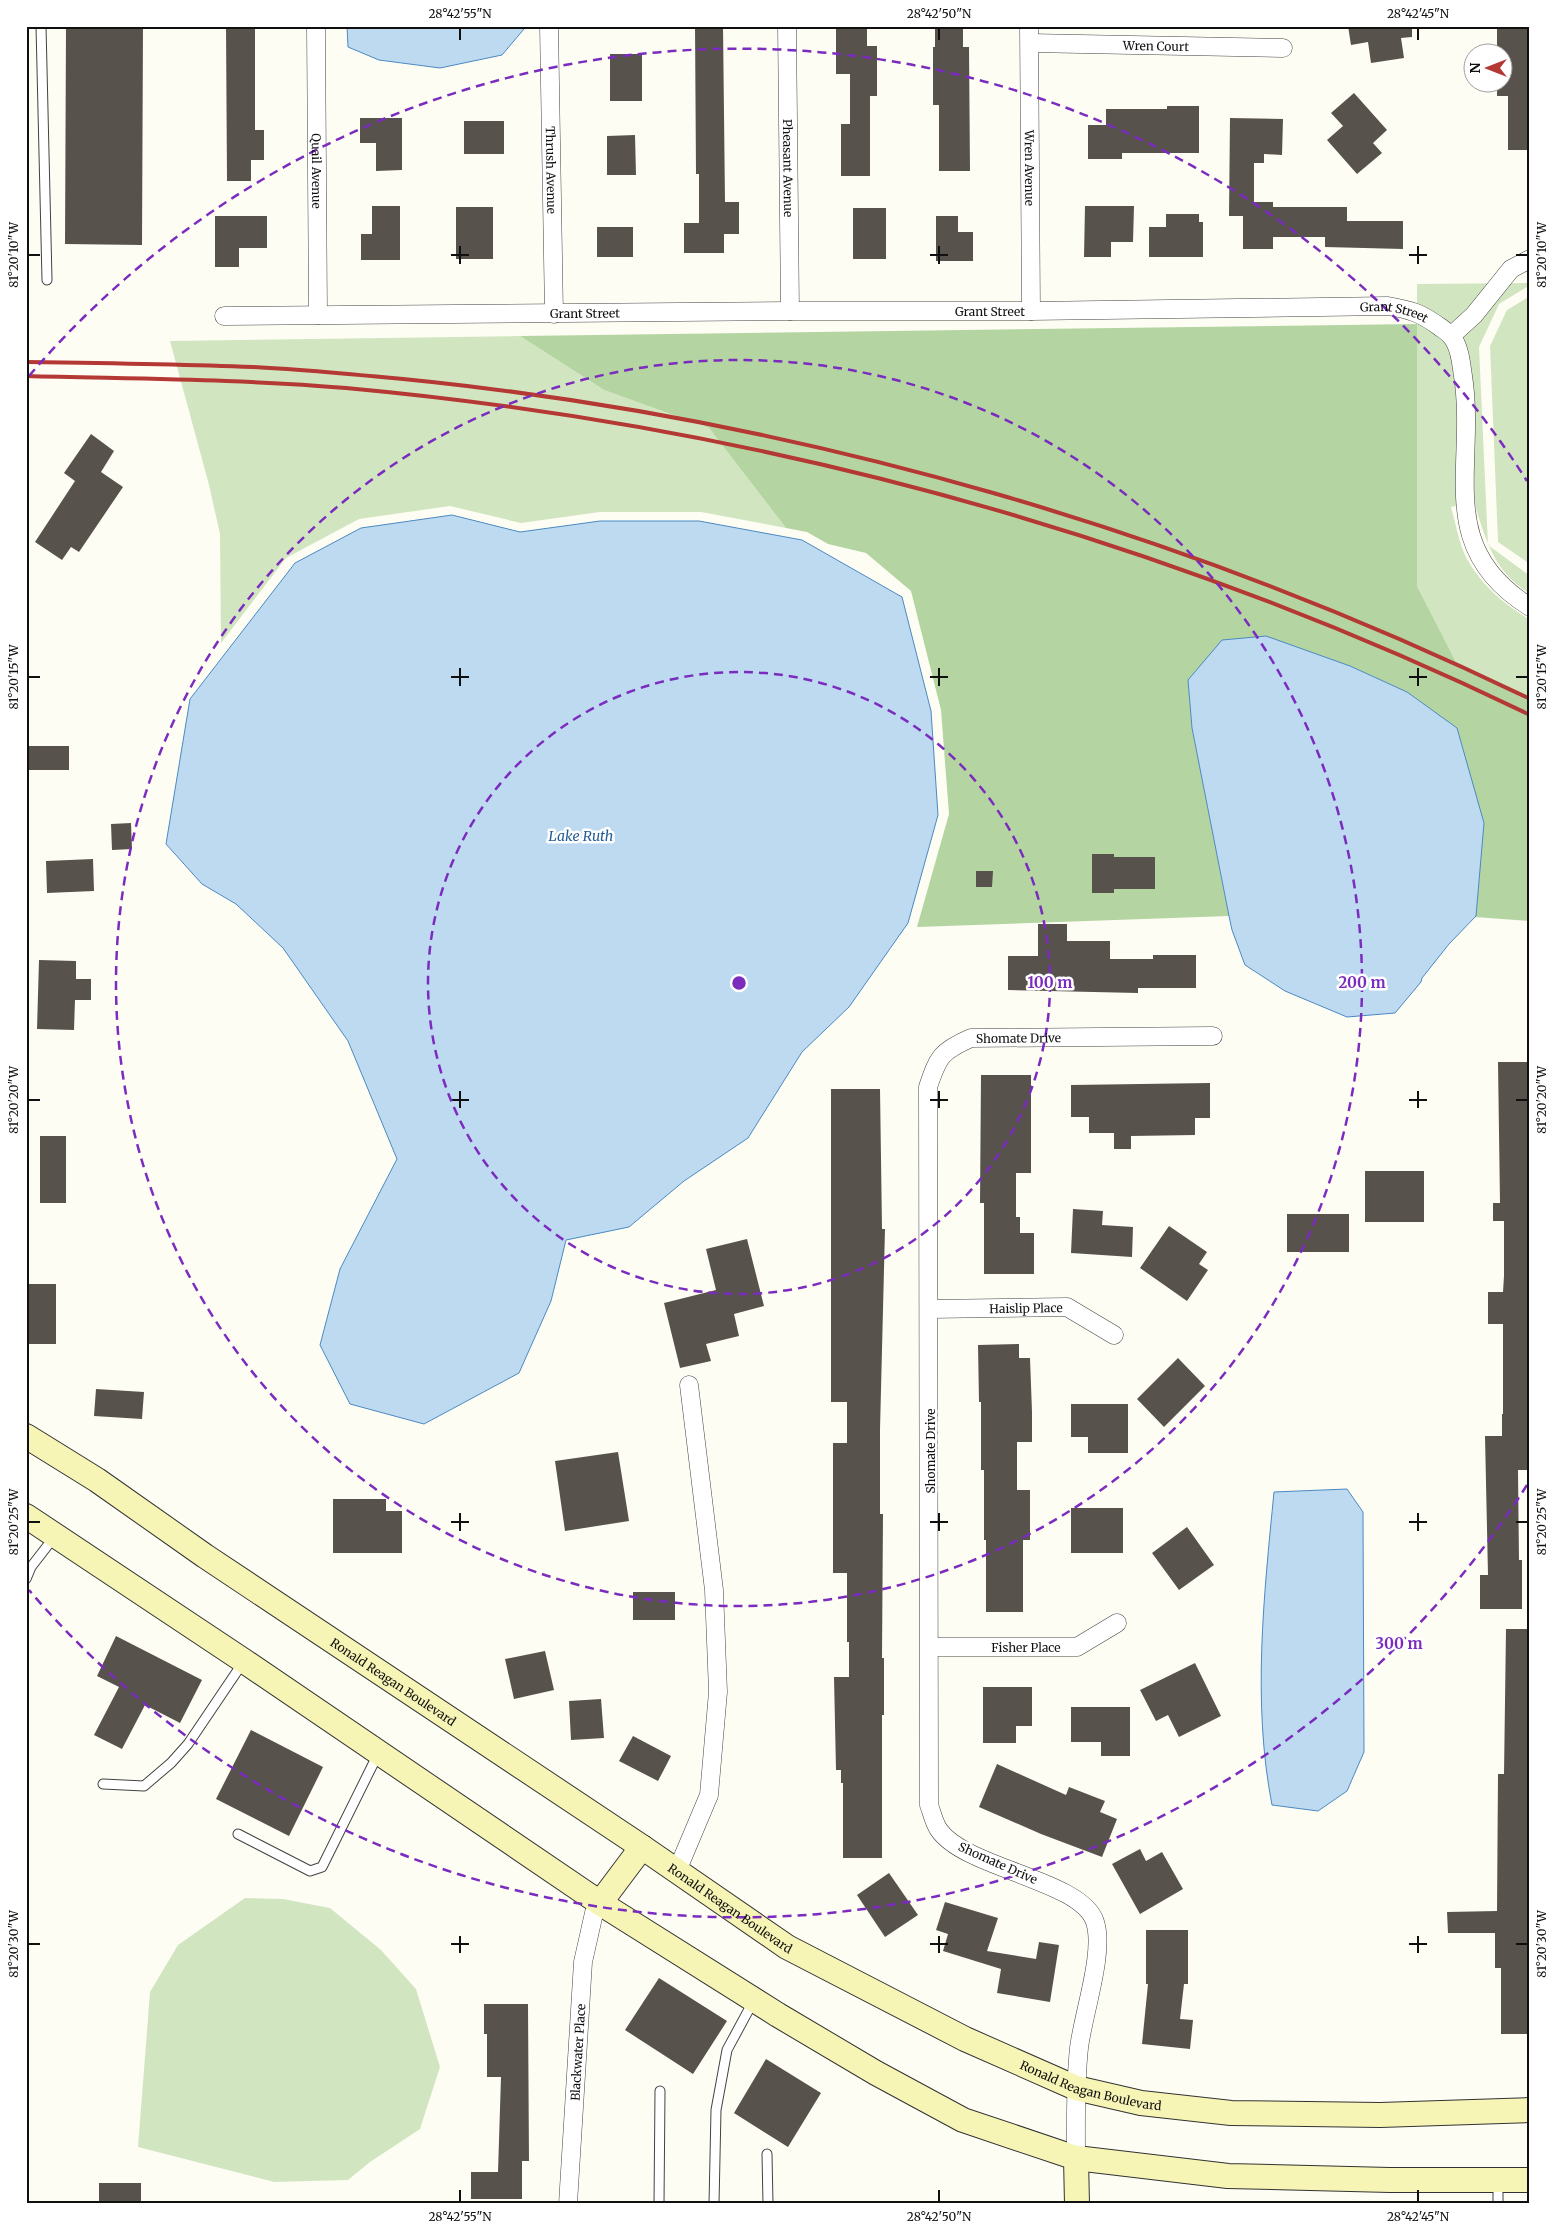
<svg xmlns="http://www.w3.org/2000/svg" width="1556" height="2230" viewBox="0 0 1556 2230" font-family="Merriweather,serif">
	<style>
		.green { fill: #d1e6c0 }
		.forest { fill: #b4d5a1 }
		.water { fill: #bddaf1; stroke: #4b89c1 }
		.building { fill: #58524d }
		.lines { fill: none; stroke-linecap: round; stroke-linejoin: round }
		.lane-casing { stroke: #434343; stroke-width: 11 }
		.street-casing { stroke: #434343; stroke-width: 19 }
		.secondary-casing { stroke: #323232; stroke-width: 26 }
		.lane { stroke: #fff; stroke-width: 9 }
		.street { stroke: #fff; stroke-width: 18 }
		.secondary { stroke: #f7f5b6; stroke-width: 24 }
		.rail { stroke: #b43834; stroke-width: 4 }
		.ticks { fill: none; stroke: #101010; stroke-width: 2 }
		.ring { fill: none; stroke: #7b2cbf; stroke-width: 2.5; stroke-dasharray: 9 6 }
		.labels { text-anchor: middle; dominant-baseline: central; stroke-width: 5; stroke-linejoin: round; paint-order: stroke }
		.street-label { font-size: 12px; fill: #101010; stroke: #fff }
		.water-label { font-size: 14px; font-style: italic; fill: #245c97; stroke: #fff }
		.centre { fill: #7b2cbf; stroke: #fff; stroke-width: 2.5 }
		.ring-label { font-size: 15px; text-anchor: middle; font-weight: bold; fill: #7b2cbf; stroke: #fff; stroke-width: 5; stroke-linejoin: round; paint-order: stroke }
		.neatline { fill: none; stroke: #101010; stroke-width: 2 }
		.ticks-label { font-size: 12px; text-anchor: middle; fill: #101010 }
	</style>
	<rect width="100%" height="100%" fill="#fefdf4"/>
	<path class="green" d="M 1530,283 L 1530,285 L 1499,304 L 1479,347 L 1488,545 L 1530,576 L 1530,594 C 1493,571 1486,540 1474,502 L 1451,507 C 1456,524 1459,544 1467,559 C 1482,586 1504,604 1530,620 L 1530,702 L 1456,662 L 1417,586 L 1417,284 Z
		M 1530,296 L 1530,564 L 1498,542 L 1490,346 L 1507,310 Z
		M 520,336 L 604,390 L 709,428 L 786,528 L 701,512 L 600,512 L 521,523 L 450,506 L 359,519 L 286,558 L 221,643 L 220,534 L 209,485 L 170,341 Z
		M 245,1898 L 283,1899 L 330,1908 L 381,1950 L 416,1989 L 440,2067 L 420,2129 L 370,2162 L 348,2180 L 274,2182 L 138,2147 L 150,1992 L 178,1945 Z"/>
	<path class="forest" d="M 1417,324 L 1417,586 L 1456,662 L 1530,702 L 1530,921 L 1475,917 L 1484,823 L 1435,712 L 1407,692 L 1350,666 L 1188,680 L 1192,728 L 1229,916 L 917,927 L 949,814 L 941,710 L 911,591 L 866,553 L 828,544 L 807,532 L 786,528 L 709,428 L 604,390 L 520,336 Z"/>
	<path class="water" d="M 347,26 L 524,26 L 524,29 L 502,55 L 440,68 L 379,60 L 348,47 Z
		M 452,515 L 520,532 L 600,521 L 699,521 L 802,540 L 902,597 L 931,711 L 938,815 L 908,923 L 849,1007 L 802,1052 L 748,1138 L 684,1181 L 629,1227 L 566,1240 L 551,1301 L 519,1373 L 424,1424 L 350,1404 L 320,1345 L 340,1269 L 397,1159 L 348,1041 L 283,948 L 236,904 L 202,884 L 166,844 L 190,699 L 295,563 L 361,528 Z
		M 1266,636 L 1350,666 L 1407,692 L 1457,728 L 1484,823 L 1476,916 L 1449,944 L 1422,978 L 1421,982 L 1395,1013 L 1347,1017 L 1285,991 L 1245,965 L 1232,930 L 1229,916 L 1192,728 L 1188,680 L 1222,640 Z
		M 1347,1489 L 1363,1512 L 1364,1752 L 1347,1791 L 1318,1811 L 1272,1805 C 1252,1702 1264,1595 1274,1492 Z"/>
	<path class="building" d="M 66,26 L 143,26 L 142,245 L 65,244 Z
		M 226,26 L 255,26 L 255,130 L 264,130 L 264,160 L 251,160 L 251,181 L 227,181 Z
		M 695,26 L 723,26 L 725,202 L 739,202 L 739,234 L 724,234 L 724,253 L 684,253 L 684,223 L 699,223 L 699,174 L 696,174 Z
		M 836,26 L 867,26 L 867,46 L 877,46 L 877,96 L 870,96 L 870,176 L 841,176 L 841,124 L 850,124 L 850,74 L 836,74 Z
		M 935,26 L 963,26 L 963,47 L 969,47 L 970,171 L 939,171 L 939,105 L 933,105 L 933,47 L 935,47 Z
		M 1348,26 L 1412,26 L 1412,37 L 1401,38 L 1404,58 L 1371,63 L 1368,42 L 1351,45 Z
		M 1497,26 L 1530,26 L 1530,150 L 1508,150 L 1508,96 L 1497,96 L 1497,82 L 1504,82 L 1504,52 L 1497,52 Z
		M 610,54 L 642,54 L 642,101 L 610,101 Z
		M 1354,93 L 1387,130 L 1373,143 L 1382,153 L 1357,174 L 1327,140 L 1343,126 L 1331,113 Z
		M 1167,106 L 1199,106 L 1199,153 L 1122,153 L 1122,159 L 1088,159 L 1088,125 L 1106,125 L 1106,109 L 1167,109 Z
		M 360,118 L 402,118 L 402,170 L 376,171 L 376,143 L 360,143 Z
		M 1230,118 L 1283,119 L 1282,155 L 1264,154 L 1264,163 L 1254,163 L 1254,202 L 1273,202 L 1273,207 L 1347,207 L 1347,221 L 1403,221 L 1403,249 L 1325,247 L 1325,237 L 1273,237 L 1273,249 L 1243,249 L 1243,216 L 1229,216 Z
		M 464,121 L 504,121 L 504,154 L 464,154 Z
		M 635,135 L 636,175 L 607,175 L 607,136 Z
		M 372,206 L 400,206 L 400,260 L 361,260 L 361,234 L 372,234 Z
		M 1085,206 L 1134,206 L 1133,242 L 1111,242 L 1111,257 L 1084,257 Z
		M 456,207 L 493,207 L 493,259 L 456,259 Z
		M 853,208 L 886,208 L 886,259 L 853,259 Z
		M 1166,214 L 1199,214 L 1199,222 L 1203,222 L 1203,257 L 1149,257 L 1149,227 L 1166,227 Z
		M 215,216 L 267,216 L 267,248 L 239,248 L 239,267 L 215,267 Z
		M 936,216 L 958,216 L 958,232 L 973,232 L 973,261 L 936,261 Z
		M 597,227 L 633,227 L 633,257 L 597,257 Z
		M 91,434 L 114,451 L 101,472 L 123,487 L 79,552 L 71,547 L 62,560 L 35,542 L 75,481 L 64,473 Z
		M 26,746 L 69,746 L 69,770 L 26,770 Z
		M 131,823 L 132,849 L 112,850 L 111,824 Z
		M 1092,854 L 1114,854 L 1114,857 L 1155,857 L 1155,889 L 1114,889 L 1114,893 L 1092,893 Z
		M 93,859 L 94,891 L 47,893 L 46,861 Z
		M 976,871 L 993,871 L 992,887 L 976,887 Z
		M 1038,924 L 1067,924 L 1067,941 L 1110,941 L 1110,959 L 1153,959 L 1153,955 L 1196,955 L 1196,988 L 1138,988 L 1138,993 L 1008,990 L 1008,956 L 1038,956 Z
		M 39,960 L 76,961 L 76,979 L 91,979 L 91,1000 L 75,1000 L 74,1030 L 37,1029 Z
		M 1498,1062 L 1530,1062 L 1530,1470 L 1518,1470 L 1519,1560 L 1522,1560 L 1522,1609 L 1480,1609 L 1480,1575 L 1488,1575 L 1485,1436 L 1502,1436 L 1502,1414 L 1503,1414 L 1503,1324 L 1488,1324 L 1488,1292 L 1503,1292 L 1504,1276 L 1504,1221 L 1493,1221 L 1493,1203 L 1500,1203 Z
		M 981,1075 L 1031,1075 L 1031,1173 L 1016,1173 L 1016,1217 L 1020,1217 L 1020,1233 L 1034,1233 L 1034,1274 L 984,1274 L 984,1203 L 980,1203 Z
		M 1210,1083 L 1210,1118 L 1195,1118 L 1195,1135 L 1131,1136 L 1131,1149 L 1114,1149 L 1114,1133 L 1089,1133 L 1089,1117 L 1071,1117 L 1071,1085 Z
		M 831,1089 L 880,1089 L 882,1229 L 885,1229 L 880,1430 L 880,1514 L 883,1514 L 882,1658 L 884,1658 L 884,1715 L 882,1715 L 882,1858 L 843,1858 L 843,1783 L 841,1783 L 841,1770 L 836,1770 L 834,1677 L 849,1677 L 849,1642 L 847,1642 L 847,1573 L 833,1573 L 833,1443 L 847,1443 L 847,1402 L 831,1402 Z
		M 40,1136 L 66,1136 L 66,1203 L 40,1203 Z
		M 1365,1171 L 1424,1171 L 1424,1222 L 1365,1222 Z
		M 1073,1209 L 1103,1211 L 1102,1225 L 1133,1227 L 1132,1257 L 1071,1253 Z
		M 1287,1214 L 1349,1214 L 1349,1252 L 1287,1252 Z
		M 1169,1226 L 1207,1252 L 1199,1264 L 1208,1270 L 1187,1301 L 1140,1268 Z
		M 747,1239 L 764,1306 L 734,1314 L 739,1336 L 706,1344 L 711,1361 L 680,1368 L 664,1303 L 716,1290 L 706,1249 Z
		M 26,1284 L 56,1284 L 56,1344 L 26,1344 Z
		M 1019,1344 L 1019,1358 L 1030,1358 L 1032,1412 L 1032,1442 L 1017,1442 L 1017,1490 L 1030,1490 L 1030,1540 L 1023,1540 L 1023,1612 L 986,1612 L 986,1540 L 984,1540 L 984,1470 L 981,1470 L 981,1402 L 979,1402 L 978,1345 Z
		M 1178,1358 L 1205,1386 L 1164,1427 L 1137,1399 Z
		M 96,1389 L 144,1392 L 142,1419 L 94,1416 Z
		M 1071,1404 L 1128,1404 L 1128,1453 L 1088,1453 L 1088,1437 L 1071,1437 Z
		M 618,1452 L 629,1521 L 565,1531 L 555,1461 Z
		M 333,1499 L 386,1499 L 386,1511 L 402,1511 L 402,1553 L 333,1553 Z
		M 1071,1508 L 1123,1508 L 1123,1553 L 1071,1553 Z
		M 1187,1527 L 1214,1565 L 1179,1590 L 1152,1553 Z
		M 633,1592 L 675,1592 L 675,1620 L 633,1620 Z
		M 1506,1629 L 1530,1629 L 1530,2034 L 1501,2034 L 1501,1968 L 1495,1968 L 1495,1933 L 1448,1933 L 1447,1912 L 1497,1911 L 1498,1774 L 1504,1774 Z
		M 116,1636 L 202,1680 L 180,1723 L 145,1705 L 122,1749 L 94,1735 L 119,1687 L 97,1676 Z
		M 545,1651 L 554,1690 L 514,1699 L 505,1659 Z
		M 1195,1663 L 1221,1716 L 1179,1737 L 1168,1715 L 1156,1721 L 1140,1690 Z
		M 983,1687 L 1032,1687 L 1032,1726 L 1016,1726 L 1016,1743 L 983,1743 Z
		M 601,1699 L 604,1738 L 571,1740 L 569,1701 Z
		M 1071,1707 L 1130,1707 L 1130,1756 L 1101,1756 L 1101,1742 L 1071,1742 Z
		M 251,1730 L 323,1767 L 289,1836 L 216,1799 Z
		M 633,1736 L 671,1756 L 658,1781 L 619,1761 Z
		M 997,1764 L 1066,1795 L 1069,1787 L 1105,1801 L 1100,1812 L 1117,1819 L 1102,1857 L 1041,1834 L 979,1807 Z
		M 1140,1849 L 1146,1861 L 1162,1852 L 1183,1889 L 1140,1914 L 1112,1864 Z
		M 889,1873 L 918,1915 L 885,1937 L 857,1895 Z
		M 945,1902 L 998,1918 L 987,1951 L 1036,1959 L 1039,1942 L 1059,1945 L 1050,2002 L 997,1993 L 1001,1969 L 943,1951 L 948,1934 L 936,1930 Z
		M 1146,1930 L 1188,1930 L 1188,1984 L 1184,1984 L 1180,2019 L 1193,2020 L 1190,2049 L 1142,2044 L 1148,1984 L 1146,1984 Z
		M 659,1978 L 727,2021 L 693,2074 L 625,2030 Z
		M 484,2004 L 528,2004 L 529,2161 L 522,2161 L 522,2199 L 471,2199 L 471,2172 L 498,2172 L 501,2077 L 487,2077 L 487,2034 L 484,2034 Z
		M 766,2059 L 821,2093 L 788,2147 L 734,2113 Z
		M 99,2183 L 141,2183 L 141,2204 L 99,2204 Z"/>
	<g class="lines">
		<g class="lane-casing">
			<path id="lane" d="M 41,26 L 47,280
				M 26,1579 L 31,1567 L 55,1536
				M 103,1784 L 144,1786 L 171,1763 L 188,1744 L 244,1661
				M 238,1834 L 310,1871 L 322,1867 L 379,1752
				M 767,2154 L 768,2204
				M 1498,2180 L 1498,2204
				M 659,2204 L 660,2091
				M 714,2204 L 716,2110 L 727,2050 L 754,2000"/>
		</g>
		<g class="street-casing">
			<g id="street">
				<path id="s1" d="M 316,26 L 318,315"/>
				<path id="s2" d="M 549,26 L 554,314"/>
				<path id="s3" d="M 787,26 L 790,311"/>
				<path id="s4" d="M 1029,26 L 1031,311"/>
				<path id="s5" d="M 1030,43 L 1283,48"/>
				<path id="s6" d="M 224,316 L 790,311 L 1031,311 L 1388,306 C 1411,310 1421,313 1440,327 C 1444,330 1449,333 1452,337 C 1460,348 1461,363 1463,376 C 1477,466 1433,547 1530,607"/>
				<path d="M 1451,336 L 1474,315 L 1511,269 L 1530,259"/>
				<path id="s7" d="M 930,1309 L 1067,1307 L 1114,1335"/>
				<path id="s8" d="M 930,1647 L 1077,1647 L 1117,1623"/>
				<path d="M 677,1871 L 709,1795 L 718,1692 L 714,1590 L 689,1385"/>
				<path id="s9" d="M 1076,2158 C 1076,2121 1075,2085 1079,2048 C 1083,2014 1105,1952 1095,1922 C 1082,1880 966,1869 939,1830 C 934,1823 932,1813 929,1805 L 928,1087 C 938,1057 941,1051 971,1038 L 1213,1036"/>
				<path id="s10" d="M 568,2204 L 583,1962 L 594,1913 L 600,1903"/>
			</g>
		</g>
		<g class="secondary-casing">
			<g id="secondary">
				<path id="s11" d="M 26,1436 L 97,1480 L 205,1556 L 642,1847 L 787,1947 L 965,2039 L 1076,2088 L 1141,2103 L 1231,2113 L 1380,2115 L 1530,2110"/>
				<path d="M 26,1516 L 244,1661 L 600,1903 L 778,2015 L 876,2073 L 963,2120 L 1076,2158 L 1228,2176 L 1390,2180 L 1530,2180"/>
				<path d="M 600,1903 L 642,1847"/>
				<path d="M 1076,2158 L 1077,2204"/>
			</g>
		</g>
		<use href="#lane" class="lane"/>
		<use href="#street" class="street"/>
		<use href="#secondary" class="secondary"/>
		<path class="rail" d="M 26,362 C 102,363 177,364 253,367 C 312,370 372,376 432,382 C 811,423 1186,532 1530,699
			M 26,376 C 133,379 240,379 346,388 C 760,426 1156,534 1530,715"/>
	</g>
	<path class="ticks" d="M 460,28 L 460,40M 939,28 L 939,40M 1418,28 L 1418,40M 460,246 L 460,264M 939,246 L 939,264M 1418,246 L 1418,264M 28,255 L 40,255M 451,255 L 469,255M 930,255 L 948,255M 1409,255 L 1427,255M 1516,255 L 1528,255M 460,668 L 460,686M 939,668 L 939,686M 1418,668 L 1418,686M 28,677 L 40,677M 451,677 L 469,677M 930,677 L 948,677M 1409,677 L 1427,677M 1516,677 L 1528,677M 460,1091 L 460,1108M 939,1091 L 939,1108M 1418,1091 L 1418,1108M 28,1100 L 40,1100M 451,1100 L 469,1100M 930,1100 L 948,1100M 1409,1100 L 1427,1100M 1516,1100 L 1528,1100M 460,1513 L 460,1531M 939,1513 L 939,1531M 1418,1513 L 1418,1531M 28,1522 L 40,1522M 451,1522 L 469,1522M 930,1522 L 948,1522M 1409,1522 L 1427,1522M 1516,1522 L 1528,1522M 460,1936 L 460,1953M 939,1936 L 939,1953M 1418,1936 L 1418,1953M 28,1944 L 40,1944M 451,1944 L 469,1944M 930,1944 L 948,1944M 1409,1944 L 1427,1944M 1516,1944 L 1528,1944M 460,2190 L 460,2202M 939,2190 L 939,2202M 1418,2190 L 1418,2202"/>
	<g class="ring">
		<circle cx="739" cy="983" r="311"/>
		<circle cx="739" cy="983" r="623"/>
		<path d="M1527 1485A934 934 0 0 1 29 1590M29 376A934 934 0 0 1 1527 481"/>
	</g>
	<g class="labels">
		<g class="street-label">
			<text stroke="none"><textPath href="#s5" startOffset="126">Wren Court</textPath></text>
			<text stroke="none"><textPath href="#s3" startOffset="142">Pheasant Avenue</textPath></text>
			<text stroke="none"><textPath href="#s4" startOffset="142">Wren Avenue</textPath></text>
			<text stroke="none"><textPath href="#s1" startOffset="145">Quail Avenue</textPath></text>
			<text stroke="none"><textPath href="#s2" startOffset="144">Thrush Avenue</textPath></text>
			<text stroke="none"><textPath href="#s6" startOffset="766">Grant Street</textPath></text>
			<text stroke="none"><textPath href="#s6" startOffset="361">Grant Street</textPath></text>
			<text stroke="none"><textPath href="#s6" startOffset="1171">Grant Street</textPath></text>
			<text stroke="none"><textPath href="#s9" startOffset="1284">Shomate Drive</textPath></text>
			<text stroke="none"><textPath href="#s7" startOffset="96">Haislip Place</textPath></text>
			<text transform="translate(930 1451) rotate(-90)">Shomate Drive</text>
			<text stroke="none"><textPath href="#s8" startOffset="96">Fisher Place</textPath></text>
			<text stroke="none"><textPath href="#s11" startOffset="442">Ronald Reagan Boulevard</textPath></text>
			<text transform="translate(998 1863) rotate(24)">Shomate Drive</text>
			<text stroke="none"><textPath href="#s11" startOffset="848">Ronald Reagan Boulevard</textPath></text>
			<text stroke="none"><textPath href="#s10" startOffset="152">Blackwater Place</textPath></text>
			<text stroke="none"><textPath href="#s11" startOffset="1252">Ronald Reagan Boulevard</textPath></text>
		</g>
		<g class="water-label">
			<text x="581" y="836">Lake Ruth</text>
		</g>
	</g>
	<circle cx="739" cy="983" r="8" class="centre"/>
	<g class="ring-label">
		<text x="1050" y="988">100 m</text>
		<text x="1362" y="988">200 m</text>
		<text x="1399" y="1649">300 m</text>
	</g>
	<rect width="1556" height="2230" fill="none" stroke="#ffffff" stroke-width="55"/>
	<g transform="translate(1488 68) rotate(270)"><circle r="24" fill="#ffffff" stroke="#9f9f9f"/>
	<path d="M0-4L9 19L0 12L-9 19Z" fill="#b43834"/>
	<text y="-8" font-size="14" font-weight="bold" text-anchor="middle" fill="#101010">N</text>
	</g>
	<rect x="28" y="28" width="1500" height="2174" class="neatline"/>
	<g class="ticks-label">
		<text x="460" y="18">28°42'55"N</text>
		<text x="939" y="18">28°42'50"N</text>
		<text x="1418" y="18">28°42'45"N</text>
		<text transform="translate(1542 255) rotate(-90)" y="4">81°20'10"W</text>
		<text transform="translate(14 255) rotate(-90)" y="4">81°20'10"W</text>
		<text transform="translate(1542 677) rotate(-90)" y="4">81°20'15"W</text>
		<text transform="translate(14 677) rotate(-90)" y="4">81°20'15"W</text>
		<text transform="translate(1542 1100) rotate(-90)" y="4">81°20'20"W</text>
		<text transform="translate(14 1100) rotate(-90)" y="4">81°20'20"W</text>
		<text transform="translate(1542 1522) rotate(-90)" y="4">81°20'25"W</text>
		<text transform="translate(14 1522) rotate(-90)" y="4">81°20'25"W</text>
		<text transform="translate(1542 1944) rotate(-90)" y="4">81°20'30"W</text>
		<text transform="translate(14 1944) rotate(-90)" y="4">81°20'30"W</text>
		<text x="460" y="2221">28°42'55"N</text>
		<text x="939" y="2221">28°42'50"N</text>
		<text x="1418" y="2221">28°42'45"N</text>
	</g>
</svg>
